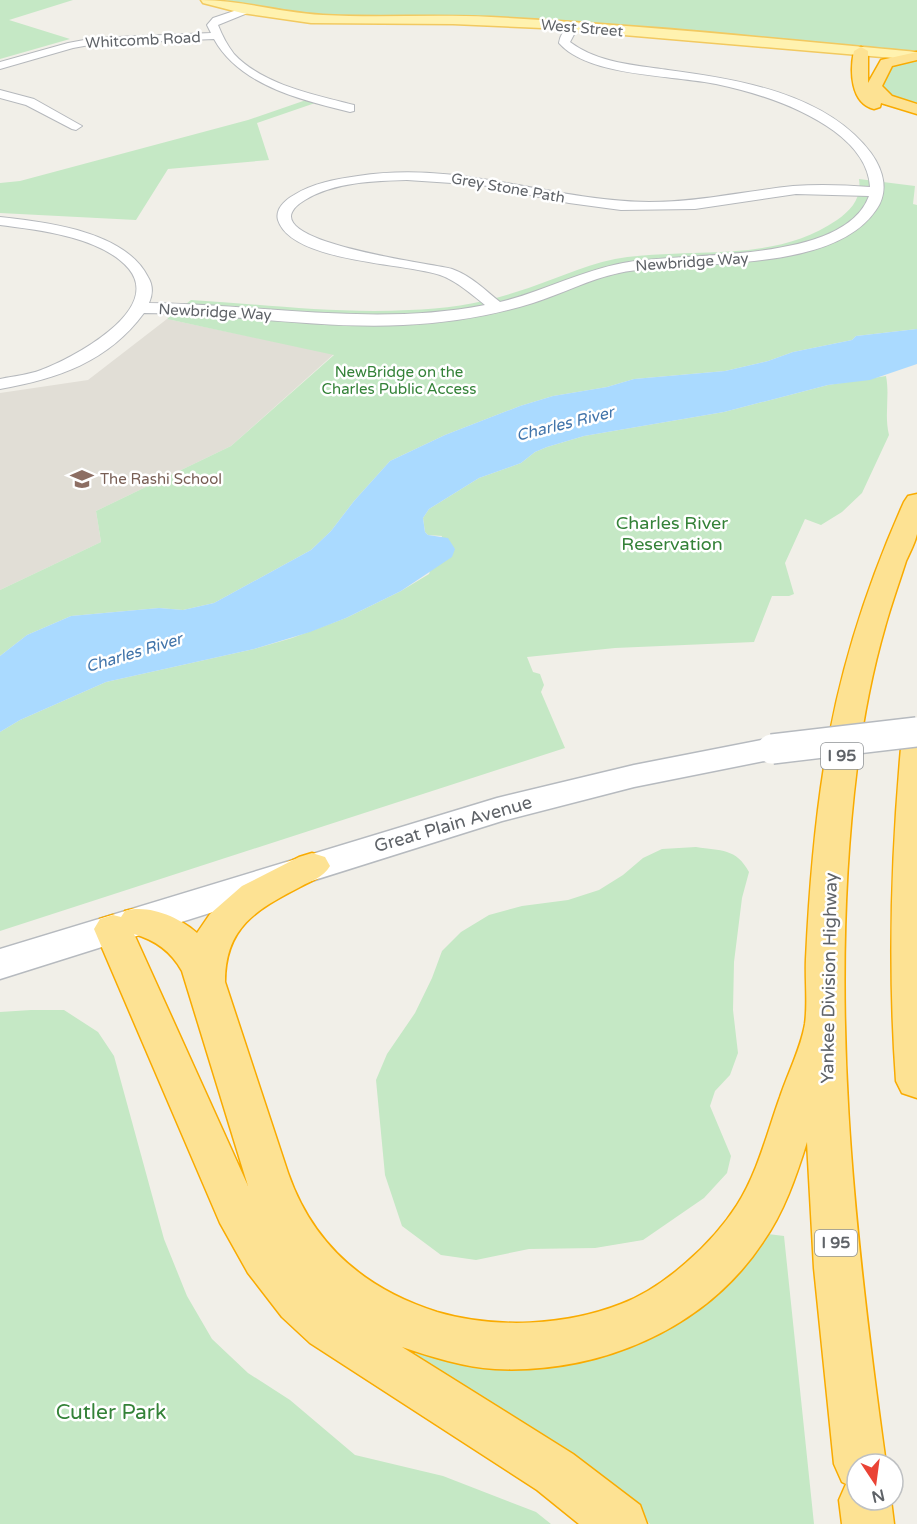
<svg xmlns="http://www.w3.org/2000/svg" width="917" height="1524" viewBox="0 0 917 1524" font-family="'Varela Round',sans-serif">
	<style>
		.education { fill: #e1ded6 }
		.green { fill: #c5e8c5 }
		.water { fill: #aadaff }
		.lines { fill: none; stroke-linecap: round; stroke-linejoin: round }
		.street-casing { stroke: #b5b8bc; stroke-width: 2 }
		.secondary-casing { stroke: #b6babf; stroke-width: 3 }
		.primary-casing { stroke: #f2c960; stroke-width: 3 }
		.highway-casing { stroke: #f9ab00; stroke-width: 3 }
		.street { fill: #fff; fill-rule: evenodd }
		.secondary { fill: #fff; fill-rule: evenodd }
		.primary { fill: #fff2af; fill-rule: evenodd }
		.highway { fill: #fde293; fill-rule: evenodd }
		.secondary-bridge-casing { stroke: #b6babf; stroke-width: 32; stroke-linecap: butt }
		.secondary-bridge { stroke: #fff; stroke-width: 29 }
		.labels { text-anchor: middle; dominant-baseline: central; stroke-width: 5; stroke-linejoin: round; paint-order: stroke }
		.far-street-label { font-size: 15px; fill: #5f6368; stroke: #fff }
		.far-park-label { font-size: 15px; fill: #348238; stroke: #fff }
		.far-education-label { font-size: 15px; fill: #785e54; stroke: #fff; text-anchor: start }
		.far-water-label { font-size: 16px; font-style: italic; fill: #4174aa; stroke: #fff }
		.shield { fill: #fff; stroke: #8f9295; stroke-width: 1.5 }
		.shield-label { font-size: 16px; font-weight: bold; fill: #5f6368 }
		.park-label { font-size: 18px; fill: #348238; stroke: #fff }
		.street-label { font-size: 18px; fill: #5f6368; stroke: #fff }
		.near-park-label { font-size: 21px; fill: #348238; stroke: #fff }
	</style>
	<rect width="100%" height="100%" fill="#f1efe8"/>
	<path class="education" d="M 167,319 L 334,354 L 231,446 L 96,511 L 101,542 L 0,590 L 0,393 L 88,380 Z"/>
	<path class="green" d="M 0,0 L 73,0 L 9,20 L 70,39 L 0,59 Z
		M 223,0 L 917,0 L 917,52 L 533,21 L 308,14 Z
		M 917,59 L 917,107 L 897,100 L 881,89 L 884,74 L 890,66 Z
		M 309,99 L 318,102 L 257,123 L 269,160 L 168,169 L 136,220 L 0,213 L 0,183 L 20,181 L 248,120 Z
		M 859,179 L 915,186 L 913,204 L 917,205 L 917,329 L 856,336 L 852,340 L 793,352 L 768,361 L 725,371 L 634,379 L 607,387 L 553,396 L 520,406 L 445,435 L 390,461 L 354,501 L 331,531 L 311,550 L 214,603 L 183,610 L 159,608 L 71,616 L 27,635 L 0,656 L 0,590 L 101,542 L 96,511 L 231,446 L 334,355 L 167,319 L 191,300 C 263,304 336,314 409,310 C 445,309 482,303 516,292 C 550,282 580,266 615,259 C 688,246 772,265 837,220 C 851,210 862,198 859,179 Z
		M 886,376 C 890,396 884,415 889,435 L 862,493 L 842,512 L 821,525 L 805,519 L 785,563 L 794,594 L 789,596 L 772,596 L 754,642 L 615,648 L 527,657 L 533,672 L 540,674 L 544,685 L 541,692 L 565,748 L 0,931 L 0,732 L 20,720 L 106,682 L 254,649 L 292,638 L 346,618 L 401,591 L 429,574 L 442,536 L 428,535 L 425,532 L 423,518 L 429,509 L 479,478 L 521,463 L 535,452 L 547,447 L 584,436 L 724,412 L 828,385 Z
		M 696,847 C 721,851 736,848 749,872 L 742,898 L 734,962 L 733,1010 L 738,1053 L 730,1075 L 715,1091 L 710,1106 L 731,1156 L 727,1173 L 704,1198 L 643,1240 L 595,1248 L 529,1249 L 476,1260 L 441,1255 L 402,1226 L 385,1175 L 376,1080 L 387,1054 L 415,1013 L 432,978 L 442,951 L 461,932 L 489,915 L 522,906 L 568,900 L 599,890 L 623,875 L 643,858 L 662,849 Z
		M 31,1010 L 64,1010 L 98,1032 L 114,1056 L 164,1239 L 187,1296 L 212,1339 L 248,1373 L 290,1400 L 355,1455 L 443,1476 L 536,1512 L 551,1524 L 0,1524 L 0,1012 Z
		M 768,1234 L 784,1236 L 814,1524 L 650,1524 L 636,1510 L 401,1351 L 402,1341 L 504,1362 L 745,1261 Z"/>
	<path class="water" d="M 917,329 L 917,364 L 870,380 L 828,385 L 724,412 L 584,436 L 547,447 L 535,452 L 521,463 L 479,478 L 429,509 L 423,518 L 425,532 L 428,535 L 448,538 L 455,549 L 452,557 L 401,591 L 346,618 L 310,632 L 254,649 L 106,682 L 20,720 L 0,732 L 0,656 L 27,635 L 71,616 L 159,608 L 183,610 L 214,603 L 311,550 L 331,531 L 354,501 L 390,461 L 445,435 L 520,406 L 553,396 L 607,387 L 634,379 L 725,371 L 768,361 L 793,352 L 852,340 L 856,336 Z"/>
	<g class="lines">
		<g class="street-casing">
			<path id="street" d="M 246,7 L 250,8 L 250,12 L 218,25 C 222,35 227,45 234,54 C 263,85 315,95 354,105 L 354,111 L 350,112 C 302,100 240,86 214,39 L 95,44 L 73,48 L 0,69 L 0,62 L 68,43 L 95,38 L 211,33 L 207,25 L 213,18 Z
				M 573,24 L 578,27 L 570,42 C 598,63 634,65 668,70 C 737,79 826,93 871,153 C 884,171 889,192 876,210 C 831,276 689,258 619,273 C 589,279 562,294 533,303 C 491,316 447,323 403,325 C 316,329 230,313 144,313 C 108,362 57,379 0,389 L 0,379 C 14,376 28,375 41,370 C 71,359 163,311 129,269 C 102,237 39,230 0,225 L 0,217 C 46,222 125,231 148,277 C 153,285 153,294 149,303 C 261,304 373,327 485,305 C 471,294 457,281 440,275 C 404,263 291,262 278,220 C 275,209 285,200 294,195 C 313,183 336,179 358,176 C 463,160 548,201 649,202 C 698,202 745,191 793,186 C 819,184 845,185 870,187 C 869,164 853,145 834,131 C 799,106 758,93 716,84 C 673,75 589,77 559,43 C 560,36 565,26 573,24 ZM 407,180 L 482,185 L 569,203 L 621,210 L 695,209 L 796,194 L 869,196 C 844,265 683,251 623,263 C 580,271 542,292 500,302 C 485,290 470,275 452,269 C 438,264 237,241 305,200 C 334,182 373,181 407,180 Z
				M 0,90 L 34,99 L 82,126 L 76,130 L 72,129 L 26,105 L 0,98 Z"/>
		</g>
		<g class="secondary-casing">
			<path id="secondary" d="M 772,738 L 784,741 L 788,749 L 784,757 L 634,787 L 502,821 L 0,979 L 0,949 L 497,798 L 634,765 Z"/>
		</g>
		<g class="primary-casing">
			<path id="primary" d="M 201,0 C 241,0 282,13 323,15 C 379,18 435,14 491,17 C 633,24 775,39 917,52 L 917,60 L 542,28 L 453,24 L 311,23 L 242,13 L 203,3 Z"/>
		</g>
		<g class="highway-casing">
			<path id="highway" d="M 861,47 L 868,51 L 868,83 L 881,60 L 917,52 L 917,60 L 892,66 L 882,86 L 892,96 L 917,104 L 917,114 L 881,103 L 880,107 L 874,109 C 850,103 850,70 854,51 Z
				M 917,494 C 917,507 917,521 917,534 C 915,543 910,552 906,561 C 899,583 891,605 885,627 C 872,672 863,720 857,767 C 828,1000 854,1232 886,1464 L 857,1464 L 857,1500 L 891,1500 L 894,1524 L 842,1524 L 839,1500 L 846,1484 L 842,1482 L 834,1464 L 814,1268 L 807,1142 C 796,1177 784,1212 763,1242 C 705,1330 598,1374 495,1369 C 463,1367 432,1357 402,1347 L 573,1454 L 640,1505 L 647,1524 L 579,1524 L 537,1490 L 310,1343 L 282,1317 L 248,1273 L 220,1223 L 94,929 L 100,919 L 113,915 L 121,917 L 125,911 C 148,904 179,917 197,933 L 210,914 L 242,886 L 299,857 L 312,853 L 325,857 L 330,866 C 323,878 312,880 300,887 C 256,910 225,927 225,982 L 288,1173 C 313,1245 365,1289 437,1312 C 495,1329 565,1326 621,1304 C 664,1288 713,1243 737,1205 C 758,1172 767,1133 780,1097 C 788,1073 801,1048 805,1024 C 808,1003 805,980 806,959 C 809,895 814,830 824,767 C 838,675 866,587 904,502 L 908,496 ZM 134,934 C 155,940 171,951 182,971 L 248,1186 Z
				M 917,737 L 917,1098 L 902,1093 L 896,1081 C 888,970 891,859 901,748 L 905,740 Z"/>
		</g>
		<use href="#street" class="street"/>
		<use href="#secondary" class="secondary"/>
		<use href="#primary" class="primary"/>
		<use href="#highway" class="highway"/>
		<g class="secondary-bridge-casing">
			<path id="secondary-bridge" d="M 772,749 L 917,732"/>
		</g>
		<use href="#secondary-bridge" class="secondary-bridge"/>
	</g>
	<defs>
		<g id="school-bare" transform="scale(1.8)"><path d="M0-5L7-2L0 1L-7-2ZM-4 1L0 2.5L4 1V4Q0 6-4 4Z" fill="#8d6e63" stroke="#fff" stroke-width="2.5" paint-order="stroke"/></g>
	</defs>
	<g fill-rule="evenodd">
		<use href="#school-bare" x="82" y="479"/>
	</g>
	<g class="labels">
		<g class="far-street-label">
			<text transform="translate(582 28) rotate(5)">West Street</text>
			<text transform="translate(143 40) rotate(-3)">Whitcomb Road</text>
			<text transform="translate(508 188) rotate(10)">Grey Stone Path</text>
			<text transform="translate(692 262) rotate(-4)">Newbridge Way</text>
			<text transform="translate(215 312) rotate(3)">Newbridge Way</text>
		</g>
		<g class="far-park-label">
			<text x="399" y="372">NewBridge on the<tspan x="399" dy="17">Charles Public Access</tspan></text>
		</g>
		<g class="far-education-label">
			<text x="100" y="479">The Rashi School</text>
		</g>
		<g class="far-water-label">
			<text transform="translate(565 424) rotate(-14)">Charles River</text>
			<text transform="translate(134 653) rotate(-17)">Charles River</text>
		</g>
		<g class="shield">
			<rect x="821" y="743" width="42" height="26" rx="4.5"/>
			<rect x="815" y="1230" width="42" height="26" rx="4.5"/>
		</g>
		<g class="shield-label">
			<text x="842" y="756">I 95</text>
			<text x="836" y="1243">I 95</text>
		</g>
		<g class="park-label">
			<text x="672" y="523">Charles River<tspan x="672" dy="21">Reservation</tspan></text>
		</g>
		<g class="street-label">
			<text transform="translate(453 824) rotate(-16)">Great Plain Avenue</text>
			<text transform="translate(829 978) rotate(-89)">Yankee Division Highway</text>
		</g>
		<g class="near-park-label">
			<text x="111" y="1412">Cutler Park</text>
		</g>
	</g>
	<g transform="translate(875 1482) rotate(167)"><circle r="28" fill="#ffffff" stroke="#bfc1c3" stroke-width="1.5"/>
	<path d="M0-4.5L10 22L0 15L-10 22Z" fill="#ea4335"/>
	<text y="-9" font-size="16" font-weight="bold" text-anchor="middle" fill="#5f6368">N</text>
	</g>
</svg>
